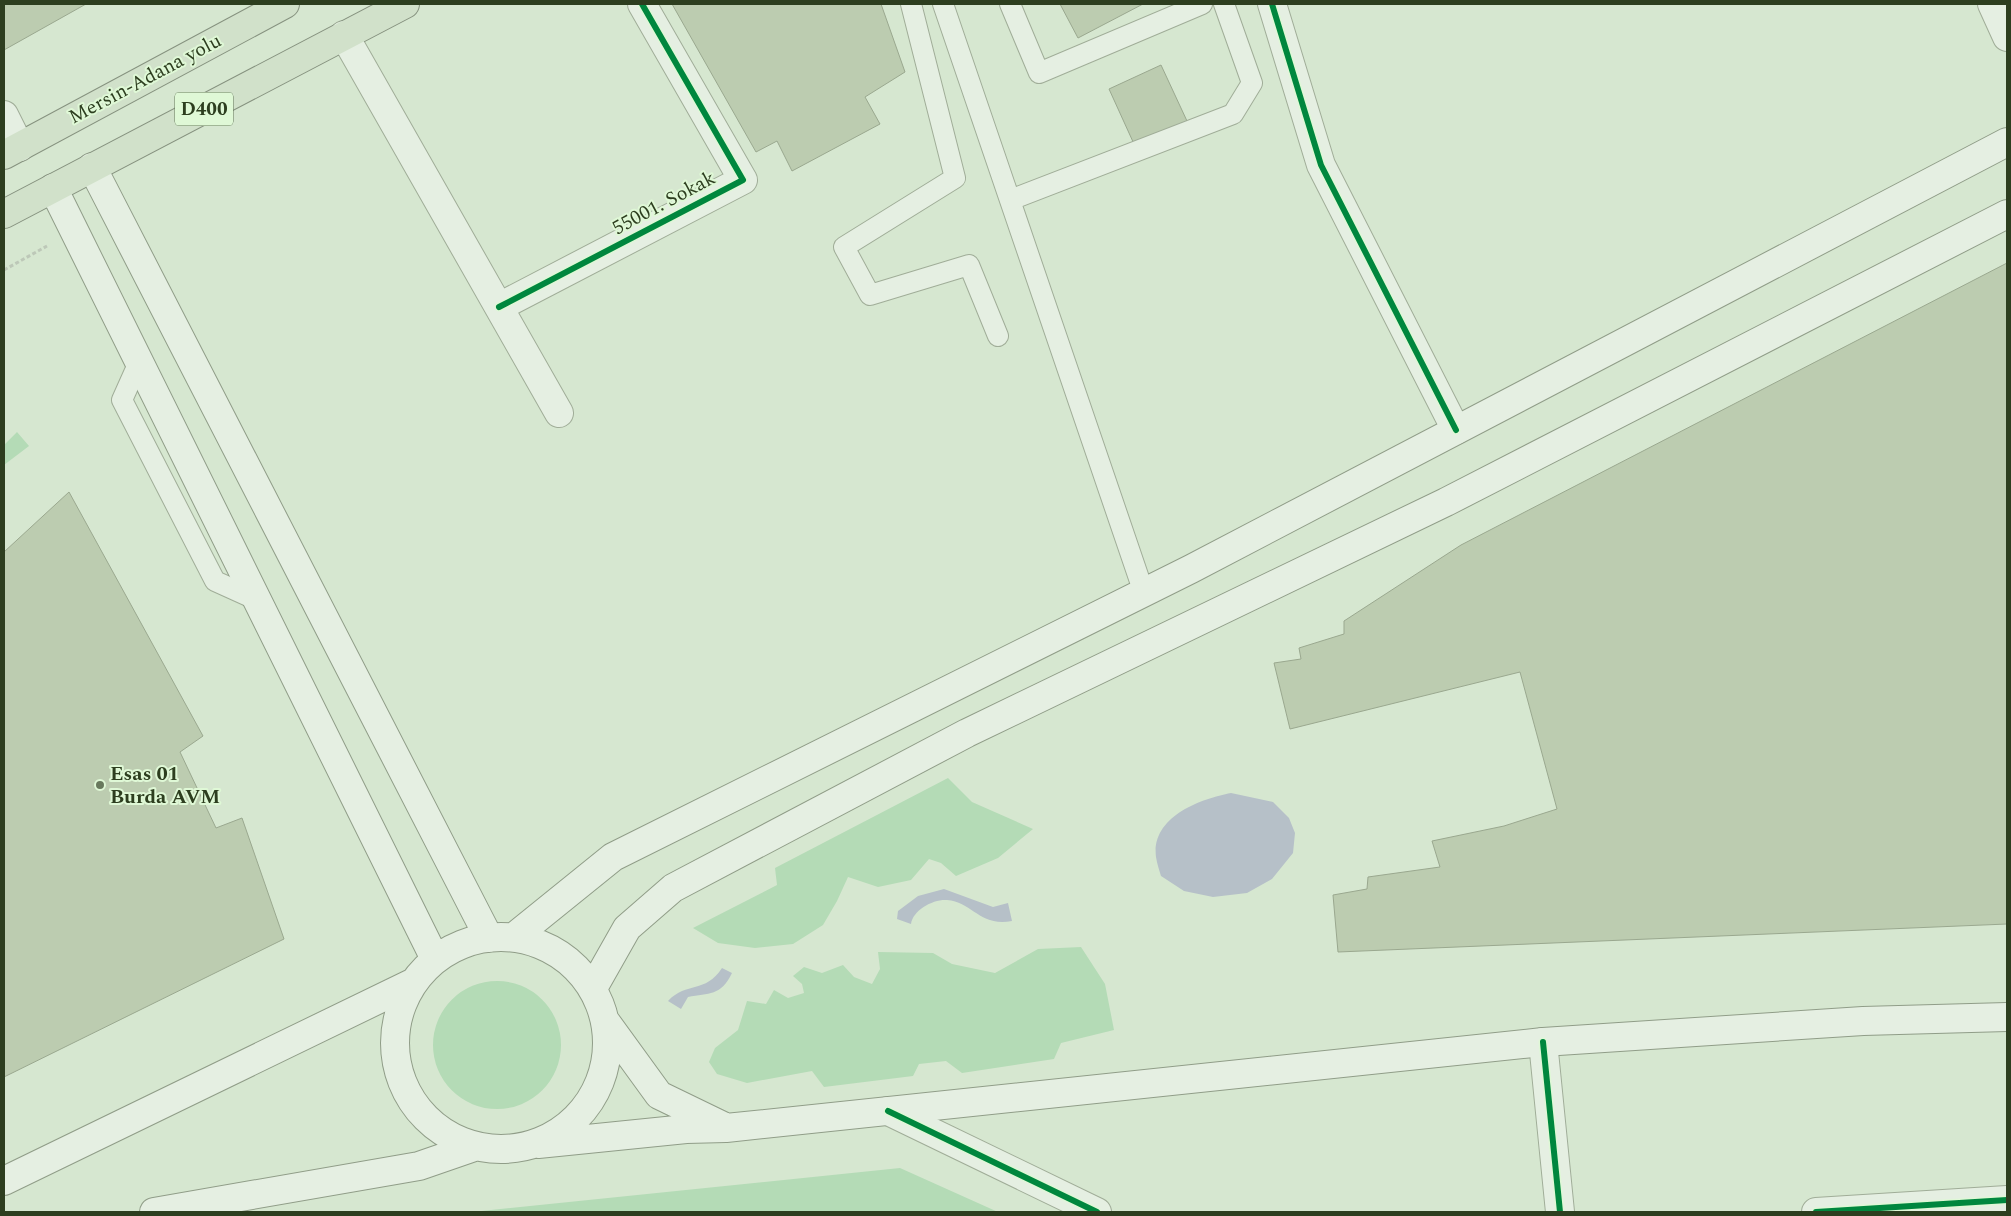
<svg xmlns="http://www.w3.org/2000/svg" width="2011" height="1216" viewBox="0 0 2011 1216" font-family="Spectral,serif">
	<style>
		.green { fill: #b4dbb6 }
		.water { fill: #b6c0c8 }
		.building { fill: #bcccb0; stroke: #9aa88f }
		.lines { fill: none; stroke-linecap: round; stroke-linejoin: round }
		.service-casing { stroke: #a0ad98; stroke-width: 22 }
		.minor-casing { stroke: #a0ad98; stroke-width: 30 }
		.tertiary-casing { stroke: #a0ad98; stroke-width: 30 }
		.secondary-casing { stroke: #909d88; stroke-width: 30 }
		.trunk-casing { stroke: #86927f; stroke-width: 30 }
		.path { stroke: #bdc8b8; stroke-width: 3; stroke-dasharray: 4 2.5; stroke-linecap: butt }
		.service { stroke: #e5efe2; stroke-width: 20 }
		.minor { stroke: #e5efe2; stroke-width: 28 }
		.tertiary { stroke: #e5efe2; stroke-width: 28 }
		.secondary { stroke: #e5efe2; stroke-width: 28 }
		.trunk { stroke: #d1e1ca; stroke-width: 28 }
		.cycleway-casing { stroke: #dff8d6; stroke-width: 9 }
		.cycleway { stroke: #00873e; stroke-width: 6 }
		.poi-dot { fill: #68795d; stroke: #dff8d6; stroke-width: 2 }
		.labels { text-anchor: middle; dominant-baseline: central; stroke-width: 4; stroke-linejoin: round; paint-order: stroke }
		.shield { fill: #dff8d6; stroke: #627656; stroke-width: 1 }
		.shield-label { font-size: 19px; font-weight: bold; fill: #2d3e1f }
		.street-label { font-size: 20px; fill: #2d3e1f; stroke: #dff8d6 }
		.poi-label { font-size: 20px; font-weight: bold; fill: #2d3e1f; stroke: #dff8d6; text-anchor: start }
	</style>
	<rect width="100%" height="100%" fill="#d6e7d0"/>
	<path class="green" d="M 17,432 L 29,446 L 4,465 L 4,445 Z
		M 948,778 L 972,802 L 1033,829 L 998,858 L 956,876 L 941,863 L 929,859 L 911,880 L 878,887 L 848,877 L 837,901 L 823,925 L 793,944 L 755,948 L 718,943 L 693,928 L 777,885 L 775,868 Z
		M 1081,947 L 1105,984 L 1114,1030 L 1061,1043 L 1054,1059 L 962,1073 L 946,1061 L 919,1064 L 913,1076 L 824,1087 L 812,1071 L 747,1083 L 717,1074 L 709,1062 L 715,1048 L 738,1030 L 747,1001 L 766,1004 L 774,990 L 788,998 L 804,993 L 802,984 L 793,976 L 804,967 L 822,973 L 843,965 L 854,977 L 872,984 L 880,969 L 878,952 L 933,953 L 952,964 L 995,973 L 1038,949 Z
		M433 1045a64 64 0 1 1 128 0a64 64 0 1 1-128 0Z
		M 900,1168 L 998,1212 L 472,1212 Z"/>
	<path class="water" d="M 1231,793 L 1273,802 L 1289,818 L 1295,833 L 1293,853 L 1272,879 L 1247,893 L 1213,897 L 1184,891 L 1161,876 C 1159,870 1157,863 1156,857 C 1151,817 1200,799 1231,793 Z
		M 944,889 L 993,907 L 1008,903 L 1012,921 C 979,927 973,902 947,900 C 933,899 913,910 911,924 L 897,919 L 898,911 L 918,896 Z
		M 722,968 L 732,973 C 721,996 709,993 688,997 L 681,1009 L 668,1001 C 687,981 705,994 722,968 Z"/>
	<path class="building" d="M 4,4 L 86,4 L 4,50 Z
		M 672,4 L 881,4 L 905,72 L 865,97 L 880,124 L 792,171 L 777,141 L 756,152 Z
		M 1060,4 L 1143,4 L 1078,38 Z
		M 1161,65 L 1187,121 L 1134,144 L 1109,89 Z
		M 2007,263 L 2007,924 L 1338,952 L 1333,895 L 1367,889 L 1368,877 L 1440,867 L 1432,841 L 1504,826 L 1557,809 L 1520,672 L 1290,729 L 1274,663 L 1301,659 L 1299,648 L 1344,634 L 1344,621 L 1461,545 Z
		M 69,492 L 203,736 L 180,752 L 216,828 L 242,818 L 284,939 L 4,1077 L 4,552 Z"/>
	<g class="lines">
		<g class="service-casing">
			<path id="service" d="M 911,4 L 955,178 L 844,247 L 870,295 L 969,265 L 998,336
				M 943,4 L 1144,593
				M 1010,4 L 1039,73 L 1202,4
				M 1010,200 L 1233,114 L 1252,83 L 1224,4
				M 139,362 L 122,400 L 215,581 L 257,600"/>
		</g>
		<g class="minor-casing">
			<path id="minor" d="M 1272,4 L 1321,165 L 1456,430
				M 1992,4 L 2007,37
				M 344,35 L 559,413
				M 499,307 L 743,180 L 642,4
				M 1543,1042 L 1560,1212
				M 888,1111 L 1097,1212
				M 1816,1212 L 2007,1200"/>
		</g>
		<g class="tertiary-casing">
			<path id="tertiary" d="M 4,115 L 20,147"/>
		</g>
		<g class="secondary-casing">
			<path id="secondary" d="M 92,167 L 489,938
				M 53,188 L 435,959
				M395 1043a106 106 0 1 1 212 0a106 106 0 1 1-212 0Z
				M 514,937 L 613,857 L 1191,569 L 2007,142
				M 593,988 L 627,928 L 673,888 L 967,733 L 1446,502 L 2007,214
				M 606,1022 L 659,1095 L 723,1126
				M 538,1144 L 686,1129 L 726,1128 L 1543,1042 L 1863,1021 L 2007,1017
				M 4,1181 L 412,983
				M 154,1212 L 419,1166 L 474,1147"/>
		</g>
		<g class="trunk-casing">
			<path id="trunk" d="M 4,155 L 285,4
				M 4,214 L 405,4"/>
		</g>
		<path class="path" d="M 4,270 L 47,246"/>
		<use href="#service" class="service"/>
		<use href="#minor" class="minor"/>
		<use href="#tertiary" class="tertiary"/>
		<use href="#secondary" class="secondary"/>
		<use href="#trunk" class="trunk"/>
		<g class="cycleway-casing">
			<path id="cycleway" d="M 1272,4 L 1321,165 L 1456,430
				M 499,307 L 743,180 L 642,4
				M 1543,1042 L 1560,1212
				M 888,1111 L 1097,1212
				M 1816,1212 L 2007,1200"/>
		</g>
		<use href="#cycleway" class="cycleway"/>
	</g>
	<circle class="poi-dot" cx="100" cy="785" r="5"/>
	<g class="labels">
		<rect class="shield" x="175" y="92.5" width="58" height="33" rx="4"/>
		<g class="shield-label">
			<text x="204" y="109">D400</text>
		</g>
		<g class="street-label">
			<text transform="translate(145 79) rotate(-28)">Mersin-Adana yolu</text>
			<text transform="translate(664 203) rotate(-28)">55001. Sokak</text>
		</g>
		<g class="poi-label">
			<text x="110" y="774">Esas 01<tspan x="110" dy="23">Burda AVM</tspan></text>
		</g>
	</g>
	<rect width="2011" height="1216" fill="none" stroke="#2d3e1f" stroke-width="10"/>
</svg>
